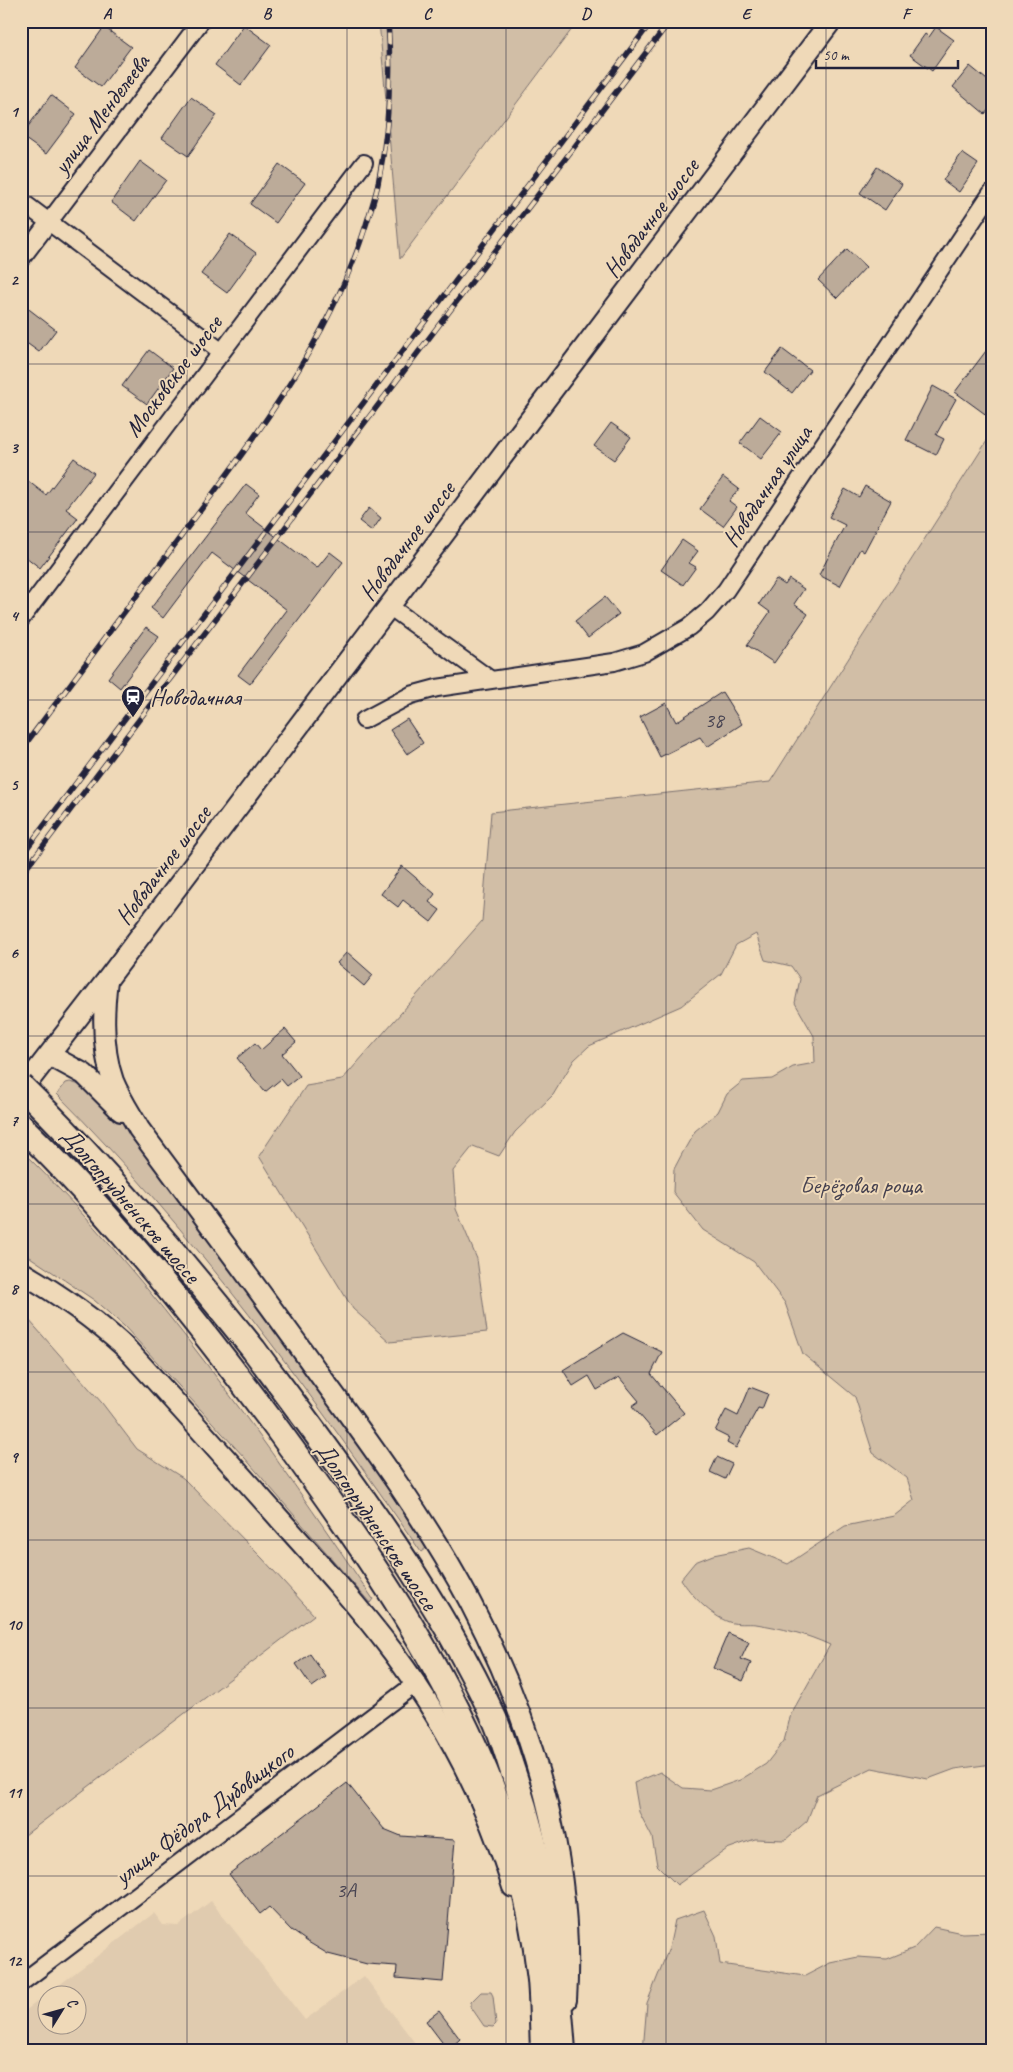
<svg xmlns="http://www.w3.org/2000/svg" width="1013" height="2072" viewBox="0 0 1013 2072" font-family="Caveat,sans-serif">
	<style>
		.built { fill: #e0cbaf; fill-rule: evenodd }
		.green { fill: #d1bea6; stroke: #7a7070 }
		.building { fill: #bcab99; stroke: #22223b }
		.lines { fill: none; stroke-linecap: round; stroke-linejoin: round }
		.minor-casing { stroke: #22223b; stroke-width: 20 }
		.tertiary-casing { stroke: #22223b; stroke-width: 24 }
		.secondary-casing { stroke: #22223b; stroke-width: 28 }
		.minor { stroke: #efd9b8; stroke-width: 16 }
		.tertiary { stroke: #efd9b8; stroke-width: 20 }
		.secondary { stroke: #efd9b8; stroke-width: 24 }
		.rail-casing { stroke: #22223b; stroke-width: 5.5 }
		.rail { stroke: #efd9b8; stroke-width: 4; stroke-dasharray: 11; stroke-linecap: butt }
		.secondary-bridge-casing { stroke: #22223b; stroke-width: 28; stroke-linecap: butt }
		.secondary-bridge { stroke: #efd9b8; stroke-width: 24 }
		.grid { fill: none; stroke: #22223b; stroke-width: 1; stroke-opacity: 0.55 }
		.labels { text-anchor: middle; dominant-baseline: central; stroke-width: 4; stroke-linejoin: round; paint-order: stroke }
		.number-label { font-size: 21px; fill: #484452 }
		.street-label { font-size: 24px; fill: #22223b; stroke: #efd9b8 }
		.poi-label { font-size: 24px; fill: #22223b; stroke: #efd9b8; text-anchor: start }
		.park-label { font-size: 24px; fill: #454150; stroke: #efd9b8 }
		.neatline { fill: none; stroke: #22223b; stroke-width: 2 }
		.grid-label { font-size: 16px; text-anchor: middle; font-weight: bold; fill: #22223b }
	</style>
	<rect width="100%" height="100%" fill="#efd9b8"/>
	<filter id="ink" filterUnits="userSpaceOnUse"><feTurbulence type="fractalNoise" baseFrequency=".02" numOctaves="2"/><feDisplacementMap in="SourceGraphic" scale="10" xChannelSelector="R" yChannelSelector="G"/><feConvolveMatrix kernelMatrix="1 2 1 2 8 2 1 2 1" color-interpolation-filters="sRGB"/></filter>
	<g filter="url(#ink)">
		<path class="built" d="M 211,1901 L 305,2020 L 364,1976 L 421,2051 L 21,2051 L 21,2014 L 154,1913 L 163,1925 L 178,1926 ZM 48,1994 L 78,1994 L 78,2024 L 48,2024 Z"/>
		<path class="green" d="M 379,21 L 578,21 L 400,259 Z
			M 992,433 L 992,1764 L 955,1769 L 928,1779 L 872,1768 L 817,1795 L 807,1821 L 785,1840 L 755,1839 L 727,1849 L 677,1885 L 657,1865 L 652,1837 L 639,1812 L 634,1783 L 660,1772 L 683,1788 L 711,1790 L 740,1780 L 766,1764 L 784,1741 L 791,1714 L 830,1645 C 806,1634 782,1628 756,1624 C 748,1623 737,1625 729,1622 C 711,1616 691,1595 681,1579 L 695,1562 L 713,1555 L 749,1548 L 788,1564 L 845,1526 L 894,1516 L 914,1500 L 907,1478 L 873,1453 L 855,1397 L 803,1354 L 785,1303 L 754,1262 L 703,1230 L 673,1192 L 674,1169 L 683,1152 L 695,1131 L 718,1112 L 727,1094 L 743,1081 L 772,1079 L 793,1067 L 815,1063 L 814,1036 L 795,1003 L 800,979 L 791,966 L 765,960 L 756,934 L 736,945 L 721,974 L 681,1006 L 589,1046 L 574,1060 L 553,1095 L 515,1132 L 499,1156 L 473,1146 L 453,1171 L 456,1209 L 477,1259 L 487,1332 L 390,1342 L 353,1309 L 259,1156 L 306,1086 L 342,1080 L 482,921 L 491,812 L 770,782 Z
			M 70,1082 L 80,1085 L 95,1101 L 103,1097 L 141,1144 L 359,1445 L 426,1548 L 421,1552 C 312,1394 193,1230 57,1094 L 66,1083 Z
			M 21,1150 C 157,1284 266,1442 373,1599 L 370,1603 L 244,1457 L 124,1326 L 94,1300 L 21,1251 Z
			M 21,1311 L 102,1403 L 137,1449 L 183,1478 L 262,1558 L 314,1615 L 25,1835 L 21,1831 Z
			M 704,1910 L 716,1936 L 720,1964 L 805,1976 L 830,1963 L 858,1957 L 887,1959 L 914,1948 L 934,1927 L 962,1933 L 992,1932 L 992,2051 L 643,2051 L 647,2003 L 669,1948 L 675,1920 Z
			M 481,1992 L 491,1992 L 493,1996 L 496,2024 L 493,2027 L 484,2026 L 471,2007 L 471,2002 Z"/>
		<path class="building" d="M 244,25 L 271,45 L 241,85 L 215,65 Z
			M 104,27 L 131,47 L 101,87 L 75,68 Z
			M 936,27 L 954,40 L 932,71 L 910,55 L 925,34 L 929,37 Z
			M 970,66 L 992,84 L 992,105 L 985,114 L 953,87 Z
			M 51,95 L 76,114 L 46,154 L 21,136 Z
			M 191,97 L 217,115 L 188,156 L 162,138 Z
			M 962,153 L 978,164 L 959,192 L 943,180 Z
			M 140,161 L 166,180 L 136,221 L 111,202 Z
			M 279,164 L 305,183 L 276,223 L 250,204 Z
			M 877,167 L 902,184 L 885,210 L 860,193 Z
			M 230,234 L 256,253 L 227,293 L 201,274 Z
			M 847,249 L 866,267 L 837,298 L 818,280 Z
			M 21,303 L 56,330 L 39,352 L 21,339 Z
			M 992,343 L 992,419 L 955,392 Z
			M 782,349 L 810,370 L 792,393 L 765,372 Z
			M 149,350 L 173,368 L 147,404 L 122,386 Z
			M 933,386 L 956,399 L 936,435 L 944,439 L 936,455 L 906,440 Z
			M 760,416 L 782,432 L 761,459 L 740,443 Z
			M 611,423 L 631,437 L 614,460 L 594,446 Z
			M 74,458 L 94,473 L 66,509 L 78,518 L 40,568 L 21,553 L 21,489 L 28,481 L 46,495 Z
			M 723,477 L 739,489 L 729,501 L 737,507 L 723,526 L 700,509 Z
			M 246,484 L 259,494 L 245,513 L 317,568 L 330,552 L 343,562 L 250,684 L 238,675 L 287,610 L 252,583 L 212,553 L 163,618 L 151,608 Z
			M 865,486 L 891,501 L 864,552 L 860,549 L 840,586 L 819,575 L 845,525 L 829,517 L 845,489 L 859,497 Z
			M 369,508 L 381,518 L 372,531 L 359,521 Z
			M 682,540 L 698,551 L 689,563 L 696,567 L 683,585 L 661,570 Z
			M 776,579 L 785,585 L 789,579 L 804,589 L 794,604 L 808,614 L 774,663 L 747,645 L 770,612 L 759,604 Z
			M 605,597 L 619,614 L 588,638 L 575,621 Z
			M 146,627 L 159,636 L 120,688 L 108,678 Z
			M 722,692 L 742,724 L 707,747 L 700,737 L 660,757 L 640,717 L 666,703 L 676,722 Z
			M 407,719 L 423,743 L 407,754 L 390,730 Z
			M 402,866 L 435,894 L 429,902 L 440,910 L 431,922 L 403,900 L 398,907 L 381,894 Z
			M 347,952 L 373,975 L 364,986 L 337,963 Z
			M 285,1029 L 296,1042 L 282,1054 L 300,1076 L 287,1086 L 281,1079 L 265,1092 L 237,1058 L 255,1043 L 261,1050 Z
			M 623,1333 L 662,1352 L 651,1374 L 684,1413 L 657,1435 L 632,1406 L 639,1401 L 619,1377 L 597,1390 L 589,1376 L 573,1386 L 563,1370 Z
			M 750,1387 L 768,1394 L 762,1409 L 758,1408 L 736,1448 L 727,1443 L 729,1438 L 715,1431 L 726,1410 L 738,1416 Z
			M 717,1457 L 732,1464 L 725,1479 L 710,1472 Z
			M 728,1633 L 749,1642 L 741,1659 L 751,1663 L 743,1681 L 713,1668 Z
			M 310,1654 L 326,1677 L 312,1687 L 296,1664 Z
			M 347,1783 L 384,1829 L 401,1836 L 455,1840 L 443,1982 L 396,1978 L 397,1966 L 367,1964 L 328,1954 L 308,1942 L 291,1930 L 269,1907 L 260,1914 L 229,1874 Z
			M 439,2011 L 460,2039 L 448,2050 L 426,2021 Z"/>
		<g class="lines">
			<g class="minor-casing">
				<path id="minor" d="M 21,201 L 222,352
					M 21,259 L 201,21
					M 389,606 L 491,680
					M 21,619 L 364,163
					M 364,720 L 411,695 L 437,688 L 614,662 L 644,653 L 689,627 L 707,612 L 726,590 L 992,192
					M 21,1983 L 415,1684"/>
			</g>
			<g class="tertiary-casing">
				<path id="tertiary" d="M 107,980 C 103,1012 102,1050 113,1081 C 120,1098 130,1113 139,1129 C 200,1211 262,1294 322,1378 C 375,1450 428,1523 470,1602 C 533,1722 575,1864 566,2000
					M 49,1055 L 84,1074 L 121,1111
					M 21,1091 L 110,976 L 831,21
					M 21,1272 C 59,1294 93,1318 125,1347 C 179,1406 232,1465 285,1525 C 322,1566 359,1607 393,1652 C 446,1723 487,1803 513,1887"/>
			</g>
			<g class="secondary-casing">
				<path id="secondary" d="M 21,1126 C 116,1219 199,1324 278,1430 C 371,1557 463,1689 511,1841 C 525,1885 535,1934 540,1980 C 542,2003 542,2027 543,2051
					M 254,1350 C 340,1466 434,1587 494,1718 C 501,1733 506,1750 511,1766 C 544,1861 556,1951 563,2051"/>
			</g>
			<use href="#minor" class="minor"/>
			<use href="#tertiary" class="tertiary"/>
			<use href="#secondary" class="secondary"/>
			<g class="rail-casing">
				<path id="rail" d="M 21,750 C 76,677 130,604 185,531 C 256,436 330,340 366,225 C 370,212 375,198 378,184 C 389,130 392,76 388,21
					M 21,856 L 652,21
					M 21,875 L 670,21"/>
			</g>
			<use href="#rail" class="rail"/>
			<g class="secondary-bridge-casing">
				<path id="secondary-bridge" d="M 21,1086 C 106,1169 180,1258 254,1350"/>
			</g>
			<use href="#secondary-bridge" class="secondary-bridge"/>
		</g>
	</g>
	<path class="grid" d="M 187,21 L 187,2051M 347,21 L 347,2051M 506,21 L 506,2051M 666,21 L 666,2051M 826,21 L 826,2051M 21,196 L 992,196M 21,364 L 992,364M 21,532 L 992,532M 21,700 L 992,700M 21,868 L 992,868M 21,1036 L 992,1036M 21,1204 L 992,1204M 21,1372 L 992,1372M 21,1540 L 992,1540M 21,1708 L 992,1708M 21,1876 L 992,1876"/>
	<defs>
		<g id="station-pin" transform="scale(1.25)"><path d="M0 17L-7.5 6A9.5 9.5 0 1 1 7.5 6Z" fill="#22223b" stroke="#efd9b8"/><path d="M-3-6H3Q5-6 5-4V2Q5 4 3 4L4.5 6H3L1.5 4h-3L-3 6H-4.5L-3 4Q-5 4-5 2V-4Q-5-6-3-6ZM-3.5-4v3h7v-3ZM-3.5 1v1.5H-2V1ZM2 1v1.5H3.5V1Z" fill="#fff"/></g>
	</defs>
	<g fill-rule="evenodd">
		<use href="#station-pin" x="133" y="697"/>
	</g>
	<g class="labels">
		<g class="number-label">
			<text x="714" y="720">38</text>
			<text x="346" y="1890">3А</text>
		</g>
		<g class="street-label">
			<text transform="translate(101 114) rotate(-53)">улица Менделеева</text>
			<text transform="translate(651 218) rotate(-53)">Новодачное шоссе</text>
			<text transform="translate(173 376) rotate(-53)">Московское шоссе</text>
			<text transform="translate(767 486) rotate(-56)">Новодачная улица</text>
			<text transform="translate(407 541) rotate(-53)">Новодачное шоссе</text>
			<text transform="translate(163 865) rotate(-53)">Новодачное шоссе</text>
			<text transform="translate(131 1205) rotate(49)">Долгопрудненское шоссе</text>
			<text transform="translate(377 1526) rotate(56)">Долгопрудненское шоссе</text>
			<text transform="translate(204 1814) rotate(-37)">улица Фёдора Дубовицкого</text>
		</g>
		<g class="poi-label">
			<text x="150" y="697">Новодачная</text>
		</g>
		<g class="park-label">
			<text x="861" y="1185">Берёзовая роща</text>
		</g>
	</g>
	<rect width="1013" height="2072" fill="none" stroke="#efd9b8" stroke-width="55"/>
	<g transform="translate(62 2010) rotate(53)"><circle r="24" fill="#efd9b8" stroke="#9d9086"/>
	<path d="M0-4L9 19L0 12L-9 19Z" fill="#22223b"/>
	<text y="-8" font-size="14" font-weight="bold" text-anchor="middle" fill="#22223b">С</text>
	</g>
	<path d="M816 60v8h142v-8" fill="none" stroke="#22223b" stroke-width="2.5"/>
	<text x="823" y="60" font-size="15" fill="#22223b" stroke="#efd9b8" stroke-width="4" paint-order="stroke">50 m</text>
	<rect x="28" y="28" width="958" height="2016" class="neatline"/>
	<g class="grid-label">
		<text x="107" y="19">A</text>
		<text x="267" y="19">B</text>
		<text x="427" y="19">C</text>
		<text x="586" y="19">D</text>
		<text x="746" y="19">E</text>
		<text x="906" y="19">F</text>
		<text x="14" y="117">1</text>
		<text x="14" y="285">2</text>
		<text x="14" y="453">3</text>
		<text x="14" y="621">4</text>
		<text x="14" y="790">5</text>
		<text x="14" y="958">6</text>
		<text x="14" y="1126">7</text>
		<text x="14" y="1294">8</text>
		<text x="14" y="1462">9</text>
		<text x="14" y="1630">10</text>
		<text x="14" y="1798">11</text>
		<text x="14" y="1966">12</text>
	</g>
</svg>
